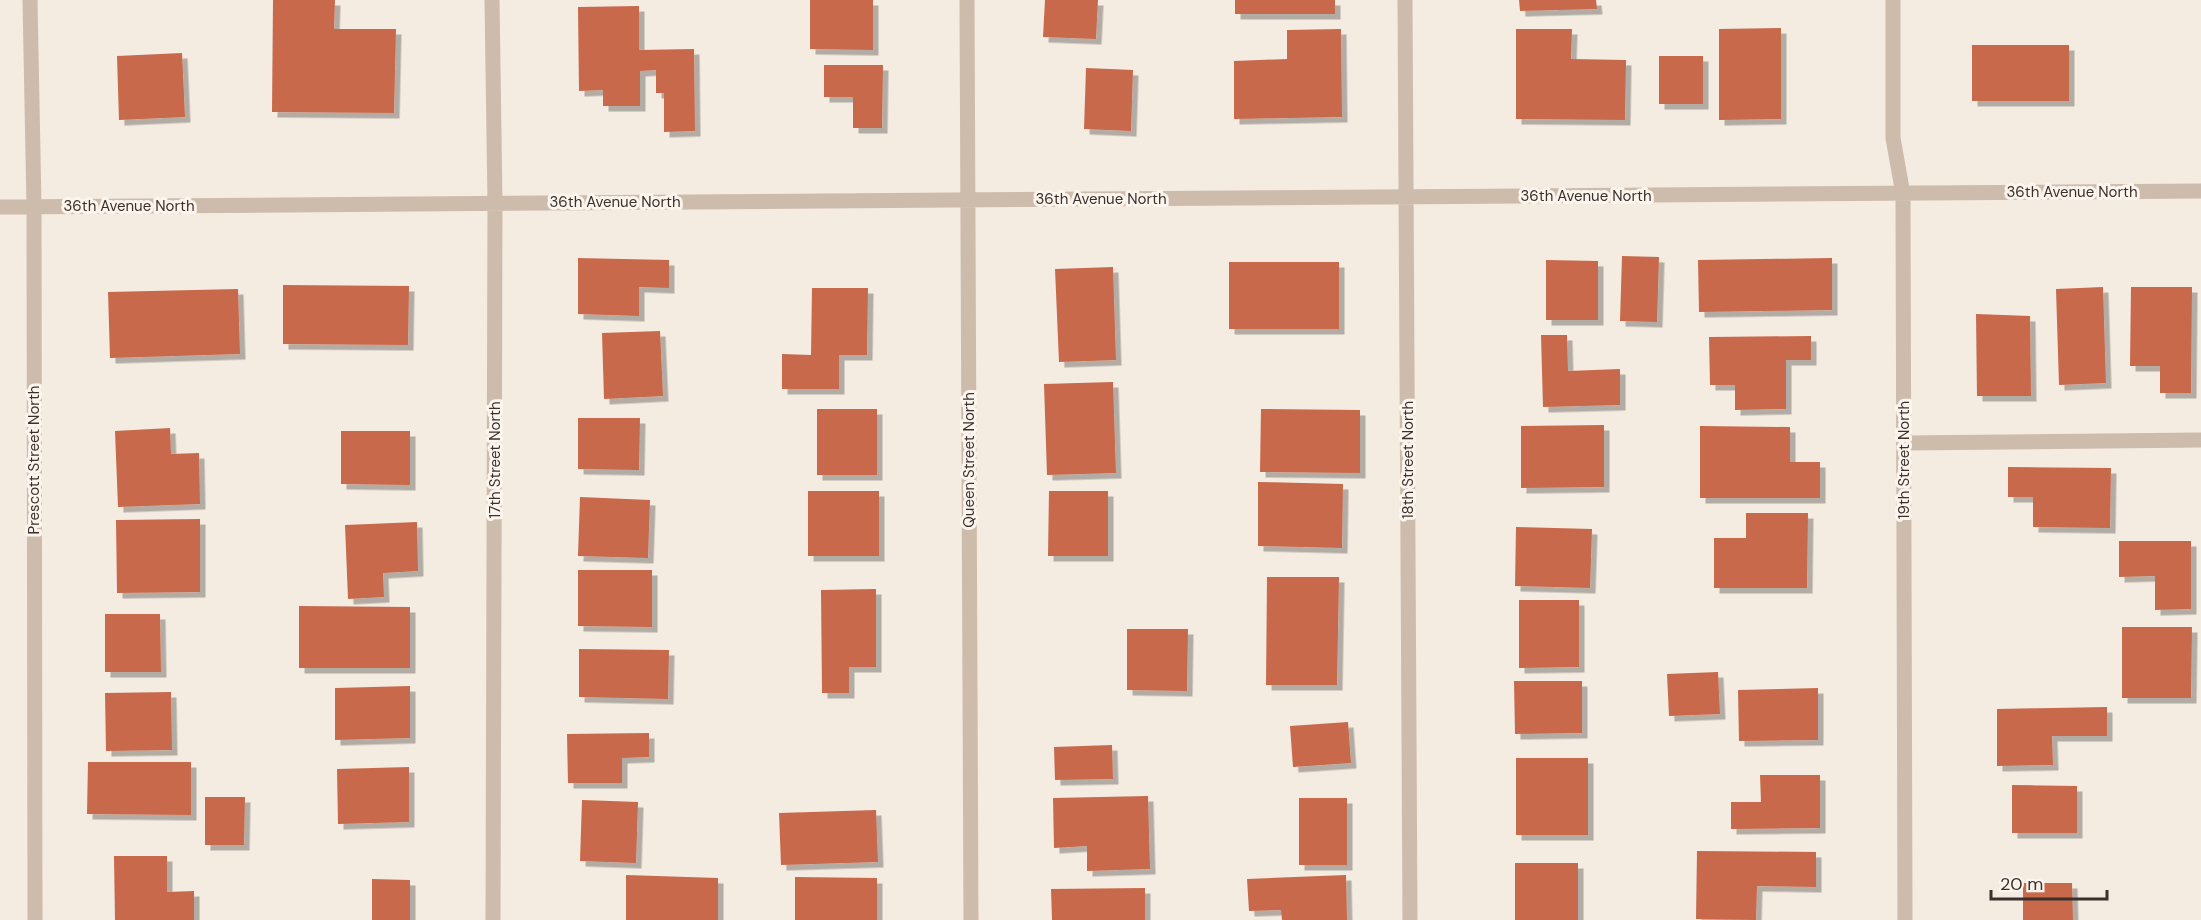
<svg xmlns="http://www.w3.org/2000/svg" width="2201" height="920" viewBox="0 0 2201 920" font-family="'DM Sans',sans-serif">
	<style>
		.building { fill: #c8694b; filter: url(#shadow) }
		.lines { fill: none; stroke-linecap: round; stroke-linejoin: round }
		.lane { stroke: #cdbbac; stroke-width: 15 }
		.street { stroke: #cdbbac; stroke-width: 15 }
		.labels { text-anchor: middle; dominant-baseline: central; stroke-width: 6; stroke-linejoin: round; paint-order: stroke }
		.street-label { font-size: 15px; fill: #3b302b; stroke: #fbf5ee }
	</style>
	<defs>
		<filter id="shadow"><feDropShadow dx="5.5" dy="5.5" stdDeviation="0" flood-color="#0004"/></filter>
	</defs>
	<rect width="100%" height="100%" fill="#f4ebe1"/>
	<path class="building" d="M 273,0 L 335,0 L 334,29 L 396,29 L 394,113 L 272,112 Z
		M 810,0 L 873,0 L 873,50 L 810,49 Z
		M 1045,0 L 1098,0 L 1096,39 L 1043,37 Z
		M 1235,0 L 1335,0 L 1335,14 L 1235,14 Z
		M 1519,0 L 1596,0 L 1597,9 L 1520,11 Z
		M 639,6 L 639,50 L 694,49 L 695,131 L 664,132 L 664,93 L 656,93 L 656,70 L 640,71 L 640,106 L 603,106 L 603,90 L 579,91 L 578,7 Z
		M 1781,28 L 1781,119 L 1719,120 L 1719,29 Z
		M 1341,29 L 1342,117 L 1234,119 L 1234,61 L 1287,59 L 1287,30 Z
		M 1516,29 L 1572,29 L 1571,59 L 1626,60 L 1625,120 L 1516,119 Z
		M 1972,45 L 2069,45 L 2069,101 L 1972,101 Z
		M 182,53 L 185,117 L 119,120 L 117,56 Z
		M 1659,56 L 1703,56 L 1703,104 L 1659,104 Z
		M 824,65 L 883,65 L 882,128 L 853,128 L 853,97 L 824,97 Z
		M 1086,68 L 1133,70 L 1131,131 L 1084,129 Z
		M 1622,256 L 1659,257 L 1657,322 L 1620,321 Z
		M 578,258 L 669,260 L 669,288 L 639,287 L 639,316 L 578,314 Z
		M 1832,258 L 1832,310 L 1699,312 L 1698,260 Z
		M 1546,260 L 1598,261 L 1598,320 L 1546,320 Z
		M 1229,262 L 1339,262 L 1339,329 L 1229,329 Z
		M 1113,267 L 1116,360 L 1059,362 L 1055,269 Z
		M 283,285 L 409,286 L 408,345 L 283,344 Z
		M 2103,287 L 2106,383 L 2059,385 L 2056,289 Z
		M 2131,287 L 2192,287 L 2191,393 L 2160,393 L 2160,366 L 2130,366 Z
		M 812,288 L 868,288 L 867,355 L 839,355 L 839,389 L 782,389 L 782,354 L 811,355 Z
		M 238,289 L 240,354 L 110,358 L 108,292 Z
		M 1976,314 L 2030,316 L 2031,396 L 1977,396 Z
		M 660,331 L 663,396 L 604,399 L 602,333 Z
		M 1541,335 L 1567,335 L 1568,371 L 1620,369 L 1620,405 L 1543,407 Z
		M 1811,336 L 1811,360 L 1786,360 L 1786,409 L 1735,410 L 1735,385 L 1710,385 L 1709,337 Z
		M 1113,382 L 1116,473 L 1047,475 L 1044,384 Z
		M 817,409 L 877,409 L 877,475 L 817,475 Z
		M 1261,409 L 1360,410 L 1360,473 L 1260,472 Z
		M 578,418 L 640,418 L 639,470 L 578,469 Z
		M 1604,425 L 1604,487 L 1521,488 L 1521,426 Z
		M 1700,426 L 1790,427 L 1790,462 L 1820,462 L 1820,498 L 1700,498 Z
		M 170,428 L 171,454 L 199,453 L 200,504 L 118,507 L 115,431 Z
		M 341,431 L 410,431 L 410,485 L 341,484 Z
		M 2008,467 L 2111,468 L 2110,528 L 2033,527 L 2033,497 L 2008,497 Z
		M 1258,482 L 1343,484 L 1342,548 L 1258,546 Z
		M 808,491 L 879,491 L 879,556 L 808,556 Z
		M 1049,491 L 1108,491 L 1108,556 L 1048,556 Z
		M 580,497 L 650,500 L 648,558 L 578,556 Z
		M 1746,513 L 1808,513 L 1807,588 L 1714,588 L 1714,538 L 1746,538 Z
		M 200,519 L 200,592 L 117,593 L 116,520 Z
		M 417,522 L 418,571 L 383,573 L 384,597 L 348,599 L 345,525 Z
		M 1516,527 L 1592,529 L 1590,588 L 1515,586 Z
		M 2119,541 L 2191,541 L 2191,609 L 2155,610 L 2155,576 L 2119,577 Z
		M 578,570 L 652,570 L 652,627 L 578,626 Z
		M 1267,577 L 1339,577 L 1337,685 L 1266,685 Z
		M 876,589 L 876,667 L 849,667 L 849,693 L 822,693 L 821,590 Z
		M 1519,600 L 1579,600 L 1579,667 L 1519,668 Z
		M 299,606 L 410,607 L 410,668 L 299,668 Z
		M 105,614 L 160,614 L 161,672 L 105,672 Z
		M 2122,627 L 2192,627 L 2191,698 L 2122,698 Z
		M 1127,629 L 1188,629 L 1187,691 L 1127,690 Z
		M 579,649 L 669,650 L 668,699 L 579,697 Z
		M 1718,672 L 1720,714 L 1669,716 L 1667,674 Z
		M 1514,681 L 1582,681 L 1582,733 L 1515,734 Z
		M 410,686 L 410,738 L 335,740 L 335,688 Z
		M 1818,688 L 1818,740 L 1739,741 L 1738,690 Z
		M 171,692 L 172,750 L 106,751 L 105,693 Z
		M 2107,707 L 2107,736 L 2052,736 L 2053,765 L 1997,766 L 1997,709 Z
		M 1348,722 L 1351,763 L 1293,767 L 1290,726 Z
		M 649,733 L 649,757 L 622,758 L 622,783 L 568,783 L 567,734 Z
		M 1112,745 L 1113,779 L 1055,780 L 1054,747 Z
		M 1516,758 L 1588,758 L 1588,835 L 1516,835 Z
		M 88,762 L 191,762 L 191,815 L 87,814 Z
		M 409,767 L 409,822 L 338,824 L 337,769 Z
		M 1760,775 L 1820,775 L 1820,828 L 1731,829 L 1731,802 L 1761,802 Z
		M 2012,785 L 2077,786 L 2077,833 L 2012,833 Z
		M 1148,796 L 1150,869 L 1087,871 L 1087,846 L 1054,848 L 1053,798 Z
		M 205,797 L 245,797 L 244,845 L 205,845 Z
		M 1299,798 L 1347,798 L 1347,865 L 1299,865 Z
		M 582,800 L 638,802 L 636,863 L 580,861 Z
		M 876,810 L 878,862 L 781,865 L 779,813 Z
		M 1697,851 L 1816,852 L 1816,887 L 1757,886 L 1756,920 L 1696,919 Z
		M 114,856 L 167,856 L 167,892 L 194,891 L 194,920 L 115,920 Z
		M 1515,863 L 1578,863 L 1578,920 L 1515,920 Z
		M 626,875 L 718,878 L 718,920 L 626,920 Z
		M 1346,875 L 1347,920 L 1282,920 L 1281,910 L 1249,911 L 1247,879 Z
		M 795,877 L 877,878 L 877,920 L 795,920 Z
		M 372,879 L 410,880 L 410,920 L 372,920 Z
		M 2023,883 L 2072,883 L 2073,920 L 2023,920 Z
		M 1145,888 L 1145,920 L 1052,920 L 1051,889 Z"/>
	<g class="lines">
		<path class="lane" d="M 1904,443 L 2201,440"/>
		<path class="street" d="M 30,0 L 34,206 L 35,920
			M 492,0 L 495,203 L 493,920
			M 967,0 L 971,920
			M 1405,0 L 1410,920
			M 1893,0 L 1893,138 L 1903,194 L 1905,920
			M 0,207 L 2201,191"/>
	</g>
	<g class="labels">
		<g class="street-label">
			<text x="2072" y="192">36th Avenue North</text>
			<text x="1586" y="196">36th Avenue North</text>
			<text x="1101" y="199">36th Avenue North</text>
			<text x="615" y="202">36th Avenue North</text>
			<text x="129" y="206">36th Avenue North</text>
			<text transform="translate(34 460) rotate(-90)">Prescott Street North</text>
			<text transform="translate(495 460) rotate(-90)">17th Street North</text>
			<text transform="translate(969 460) rotate(-90)">Queen Street North</text>
			<text transform="translate(1408 460) rotate(-90)">18th Street North</text>
			<text transform="translate(1904 460) rotate(-90)">19th Street North</text>
		</g>
	</g>
	<path d="M1991 890v9h116v-9" fill="none" stroke="#3b302b" stroke-width="3"/>
	<text x="2000" y="890" font-size="18" fill="#3b302b" stroke="#fbf5ee" stroke-width="4.5" paint-order="stroke">20 m</text>
</svg>
